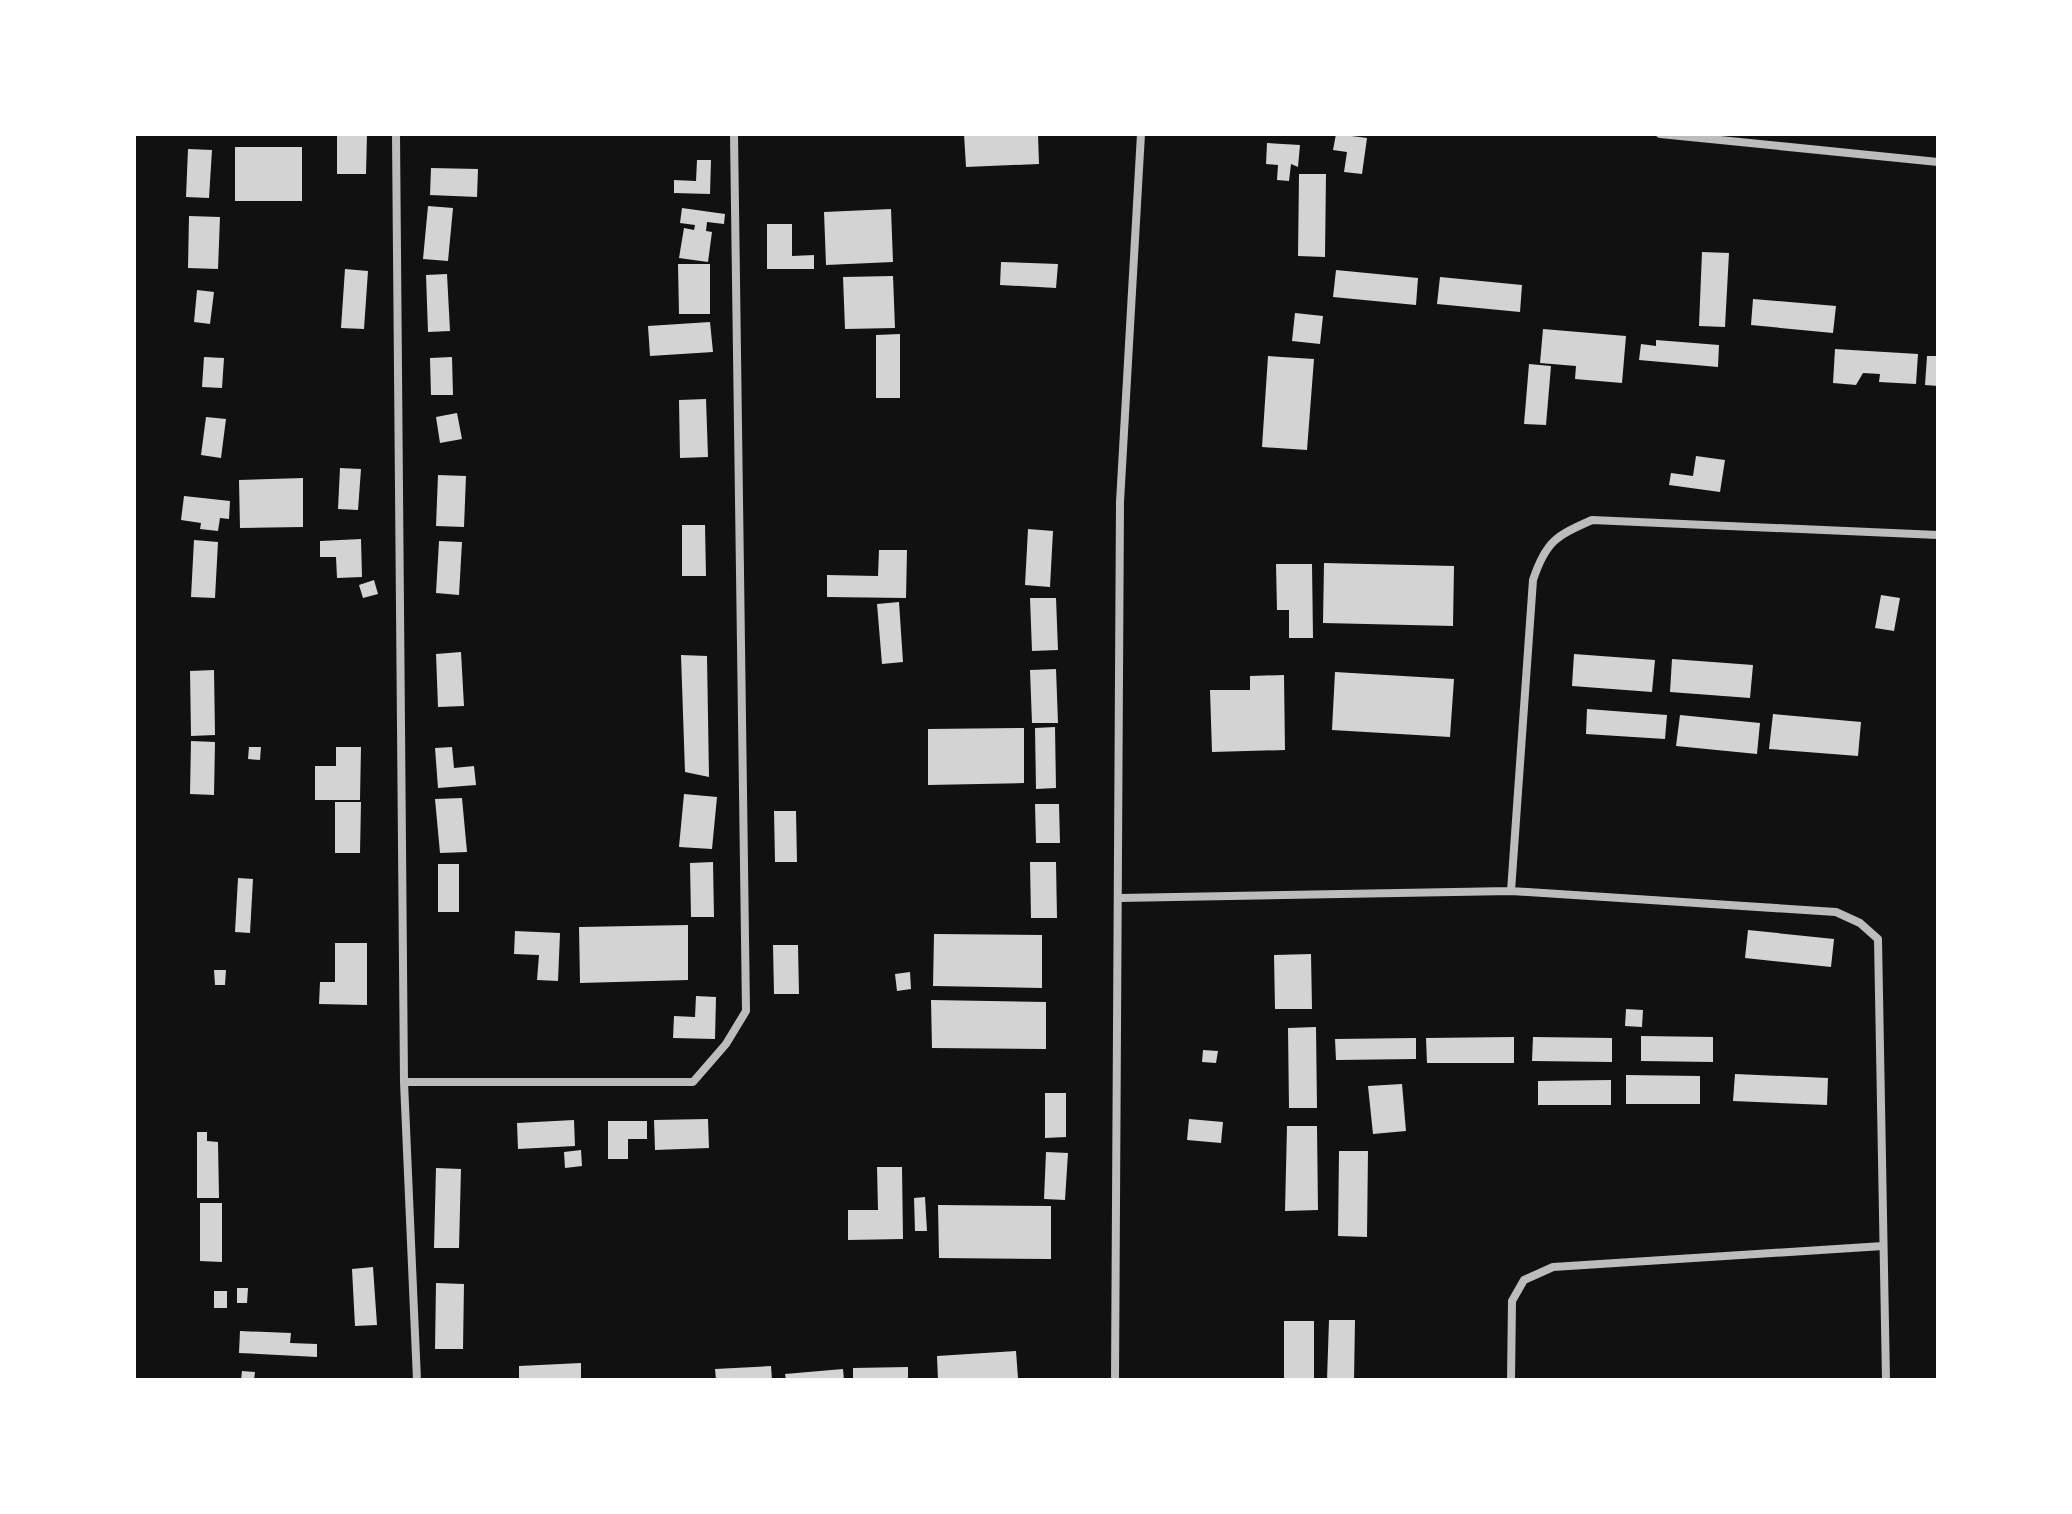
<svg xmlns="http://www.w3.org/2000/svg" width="2072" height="1514" viewBox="0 0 2072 1514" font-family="'Exo 2',sans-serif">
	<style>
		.building { fill: #d3d3d3 }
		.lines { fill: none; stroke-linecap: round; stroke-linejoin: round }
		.minor { stroke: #bcbcbc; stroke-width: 8 }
	</style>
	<rect width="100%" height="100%" fill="#111"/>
	<path class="building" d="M 337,134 L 367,134 L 366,174 L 337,174 Z
		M 964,134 L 1038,134 L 1039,164 L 966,167 Z
		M 1336,134 L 1367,138 L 1362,174 L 1344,172 L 1347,152 L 1333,150 Z
		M 1267,143 L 1300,145 L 1298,167 L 1291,164 L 1289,181 L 1277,180 L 1278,165 L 1266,164 Z
		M 235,147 L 302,147 L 302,201 L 235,201 Z
		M 188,149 L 212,150 L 209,198 L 186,197 Z
		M 697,160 L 711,160 L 710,194 L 674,193 L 674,180 L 696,181 Z
		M 431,168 L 478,169 L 477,197 L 430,195 Z
		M 1299,174 L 1326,174 L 1325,257 L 1298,256 Z
		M 428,206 L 453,208 L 448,261 L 423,259 Z
		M 682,208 L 725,214 L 724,224 L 707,222 L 706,231 L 712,232 L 708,262 L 679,258 L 684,228 L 694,230 L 695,225 L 680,223 Z
		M 891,209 L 893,262 L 826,265 L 824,212 Z
		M 189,216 L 220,217 L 218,269 L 188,268 Z
		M 767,224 L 792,224 L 792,256 L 814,255 L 814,269 L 767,269 Z
		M 1702,252 L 1729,253 L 1725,327 L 1699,326 Z
		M 1001,262 L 1058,264 L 1056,288 L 1000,285 Z
		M 678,264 L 710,264 L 710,314 L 679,314 Z
		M 345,269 L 368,271 L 364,329 L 341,328 Z
		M 1336,270 L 1418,278 L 1416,305 L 1333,297 Z
		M 447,274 L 450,331 L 428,332 L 426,275 Z
		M 893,276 L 895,328 L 845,329 L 843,277 Z
		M 1440,277 L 1522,285 L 1520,312 L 1437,304 Z
		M 197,290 L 214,292 L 210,324 L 194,322 Z
		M 1753,299 L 1836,306 L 1833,333 L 1751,325 Z
		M 1295,313 L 1323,316 L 1320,344 L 1292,341 Z
		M 710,322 L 713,352 L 650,356 L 648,326 Z
		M 1543,329 L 1626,336 L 1622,383 L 1575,379 L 1576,366 L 1540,363 Z
		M 900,334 L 900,398 L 876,398 L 876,335 Z
		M 1656,340 L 1719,345 L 1718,367 L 1639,360 L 1641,344 L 1656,346 Z
		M 1835,349 L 1918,354 L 1916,384 L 1879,382 L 1880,374 L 1863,373 L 1856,385 L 1833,383 Z
		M 1268,356 L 1314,359 L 1307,450 L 1262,447 Z
		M 1927,356 L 1938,356 L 1938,386 L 1925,385 Z
		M 204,357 L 224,358 L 222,388 L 202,387 Z
		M 452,357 L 453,395 L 431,395 L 430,358 Z
		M 1529,364 L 1551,366 L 1546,425 L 1524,424 Z
		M 706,399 L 708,457 L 680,458 L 679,400 Z
		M 457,413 L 462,439 L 440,443 L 436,417 Z
		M 206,417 L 226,419 L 221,458 L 201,455 Z
		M 1696,456 L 1725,460 L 1720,492 L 1669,485 L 1671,473 L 1693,476 Z
		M 340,468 L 361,469 L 358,510 L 338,509 Z
		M 438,475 L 466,476 L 464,527 L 436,526 Z
		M 303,478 L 303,527 L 240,528 L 239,480 Z
		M 184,496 L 230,501 L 229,519 L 220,518 L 218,531 L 200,529 L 201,523 L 181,520 Z
		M 682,525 L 705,525 L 706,576 L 682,576 Z
		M 1028,529 L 1053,531 L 1050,587 L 1025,585 Z
		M 361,539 L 362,577 L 337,578 L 336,557 L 320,557 L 320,541 Z
		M 194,540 L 218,542 L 215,598 L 191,597 Z
		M 439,541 L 462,542 L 459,595 L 436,593 Z
		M 879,550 L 907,550 L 906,598 L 827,597 L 827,575 L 878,576 Z
		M 1324,563 L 1454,566 L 1453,626 L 1323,623 Z
		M 1276,564 L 1312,564 L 1313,638 L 1289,638 L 1289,610 L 1277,610 Z
		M 374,580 L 378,594 L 363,598 L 359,585 Z
		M 1881,595 L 1900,598 L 1894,631 L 1875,628 Z
		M 1030,598 L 1056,598 L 1058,650 L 1032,651 Z
		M 899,602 L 903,662 L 882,664 L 877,604 Z
		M 461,652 L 464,706 L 438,707 L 436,654 Z
		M 1574,654 L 1655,660 L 1652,692 L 1572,686 Z
		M 681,655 L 707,656 L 709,777 L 685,772 Z
		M 1672,659 L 1753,665 L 1750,698 L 1670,692 Z
		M 1056,669 L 1058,723 L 1032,723 L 1030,670 Z
		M 214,670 L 215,735 L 191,736 L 190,671 Z
		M 1335,672 L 1454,679 L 1450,737 L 1332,730 Z
		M 1284,675 L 1285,750 L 1212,752 L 1210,690 L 1250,690 L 1250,676 Z
		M 1587,709 L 1667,715 L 1665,739 L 1586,734 Z
		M 1773,714 L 1861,722 L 1858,756 L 1769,749 Z
		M 1680,715 L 1760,723 L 1757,754 L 1676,746 Z
		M 1055,727 L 1056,788 L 1036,789 L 1035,728 Z
		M 1024,728 L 1024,783 L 928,785 L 928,729 Z
		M 191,741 L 215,742 L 214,795 L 190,794 Z
		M 249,747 L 261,747 L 260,760 L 248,759 Z
		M 336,747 L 361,747 L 360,800 L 315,800 L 315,766 L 336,766 Z
		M 452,747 L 454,768 L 474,766 L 476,785 L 438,788 L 435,748 Z
		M 684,794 L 717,797 L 712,849 L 679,847 Z
		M 462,798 L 467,852 L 440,853 L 435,799 Z
		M 335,802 L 361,802 L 360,853 L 335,853 Z
		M 1035,804 L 1059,804 L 1060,843 L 1036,843 Z
		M 774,811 L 796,811 L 797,862 L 775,862 Z
		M 713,862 L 714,917 L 691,917 L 690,863 Z
		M 1030,862 L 1056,862 L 1057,918 L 1031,918 Z
		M 438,864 L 459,864 L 459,912 L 438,912 Z
		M 238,878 L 253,879 L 250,933 L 235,932 Z
		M 688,925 L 688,980 L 580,983 L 579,927 Z
		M 1748,930 L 1834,939 L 1831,967 L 1745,958 Z
		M 515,931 L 560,933 L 558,981 L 537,980 L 539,955 L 514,954 Z
		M 934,934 L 1042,935 L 1042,988 L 933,986 Z
		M 335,943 L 367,943 L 367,1005 L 319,1004 L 320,982 L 335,982 Z
		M 773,945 L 798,945 L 799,994 L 774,994 Z
		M 1311,954 L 1312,1009 L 1275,1009 L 1274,955 Z
		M 214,970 L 226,970 L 225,985 L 215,985 Z
		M 910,972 L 911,989 L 897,991 L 895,974 Z
		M 696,996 L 716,997 L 715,1039 L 673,1038 L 674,1016 L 695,1017 Z
		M 931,1000 L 1046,1002 L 1046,1049 L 932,1048 Z
		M 1626,1009 L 1643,1010 L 1642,1027 L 1625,1026 Z
		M 1316,1027 L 1317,1108 L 1289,1108 L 1288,1028 Z
		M 1641,1036 L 1713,1037 L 1713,1062 L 1641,1061 Z
		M 1514,1037 L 1514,1063 L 1427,1063 L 1426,1038 Z
		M 1533,1037 L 1612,1038 L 1612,1062 L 1532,1061 Z
		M 1416,1038 L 1416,1059 L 1336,1060 L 1335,1039 Z
		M 1203,1050 L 1218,1051 L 1216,1063 L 1202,1062 Z
		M 1735,1074 L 1828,1078 L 1827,1105 L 1733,1101 Z
		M 1626,1075 L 1700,1076 L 1700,1104 L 1626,1104 Z
		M 1611,1080 L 1611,1105 L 1538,1105 L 1538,1081 Z
		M 1402,1084 L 1406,1131 L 1373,1134 L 1368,1086 Z
		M 1045,1093 L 1066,1093 L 1066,1137 L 1045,1138 Z
		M 708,1119 L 709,1148 L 655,1150 L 654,1120 Z
		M 1189,1119 L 1223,1122 L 1221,1143 L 1187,1140 Z
		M 574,1120 L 575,1146 L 518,1149 L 517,1123 Z
		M 608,1121 L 647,1121 L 647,1139 L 628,1139 L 628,1159 L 608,1159 Z
		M 1287,1126 L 1317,1126 L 1318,1210 L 1285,1211 Z
		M 197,1132 L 207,1132 L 207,1141 L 218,1142 L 219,1198 L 197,1198 Z
		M 581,1150 L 582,1166 L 565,1168 L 564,1152 Z
		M 1339,1151 L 1368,1151 L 1367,1237 L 1338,1236 Z
		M 1046,1152 L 1068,1153 L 1065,1200 L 1044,1199 Z
		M 877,1167 L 902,1167 L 903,1239 L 848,1240 L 848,1210 L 878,1210 Z
		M 436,1168 L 461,1169 L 459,1248 L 434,1248 Z
		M 925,1197 L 927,1231 L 915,1231 L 914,1198 Z
		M 200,1203 L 222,1203 L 222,1262 L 200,1261 Z
		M 938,1205 L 1051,1206 L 1051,1259 L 939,1258 Z
		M 373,1267 L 377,1325 L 355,1326 L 352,1269 Z
		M 436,1283 L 464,1284 L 463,1349 L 435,1349 Z
		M 237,1288 L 248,1288 L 247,1303 L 237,1303 Z
		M 214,1291 L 227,1291 L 227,1308 L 214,1308 Z
		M 1329,1320 L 1355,1320 L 1354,1380 L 1327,1380 Z
		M 1284,1321 L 1314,1321 L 1314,1380 L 1284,1380 Z
		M 240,1331 L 291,1333 L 290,1343 L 317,1344 L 317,1357 L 239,1353 Z
		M 1016,1351 L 1018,1378 L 938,1380 L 937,1356 Z
		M 581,1363 L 581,1380 L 519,1380 L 519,1366 Z
		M 771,1366 L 772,1380 L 716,1380 L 715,1369 Z
		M 908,1367 L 908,1380 L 853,1380 L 853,1368 Z
		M 843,1369 L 844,1380 L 786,1380 L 785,1374 Z
		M 242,1371 L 255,1372 L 254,1380 L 241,1380 Z"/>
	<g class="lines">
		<path class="minor" d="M 396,134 L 404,1082 L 417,1380
			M 1660,134 L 1938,162
			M 1511,891 L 1533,580 C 1546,541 1556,536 1592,520 L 1938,535
			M 1119,898 L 1511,891 L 1836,912 L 1860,923 L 1878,939 L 1886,1380
			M 404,1082 L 693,1082 L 726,1044 L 746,1011 L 734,134
			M 1115,1380 L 1120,502 L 1141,134
			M 1511,1380 L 1512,1301 L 1524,1280 L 1553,1267 L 1883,1246"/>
	</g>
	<rect width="2072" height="1514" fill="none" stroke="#ffffff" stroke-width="272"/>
</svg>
